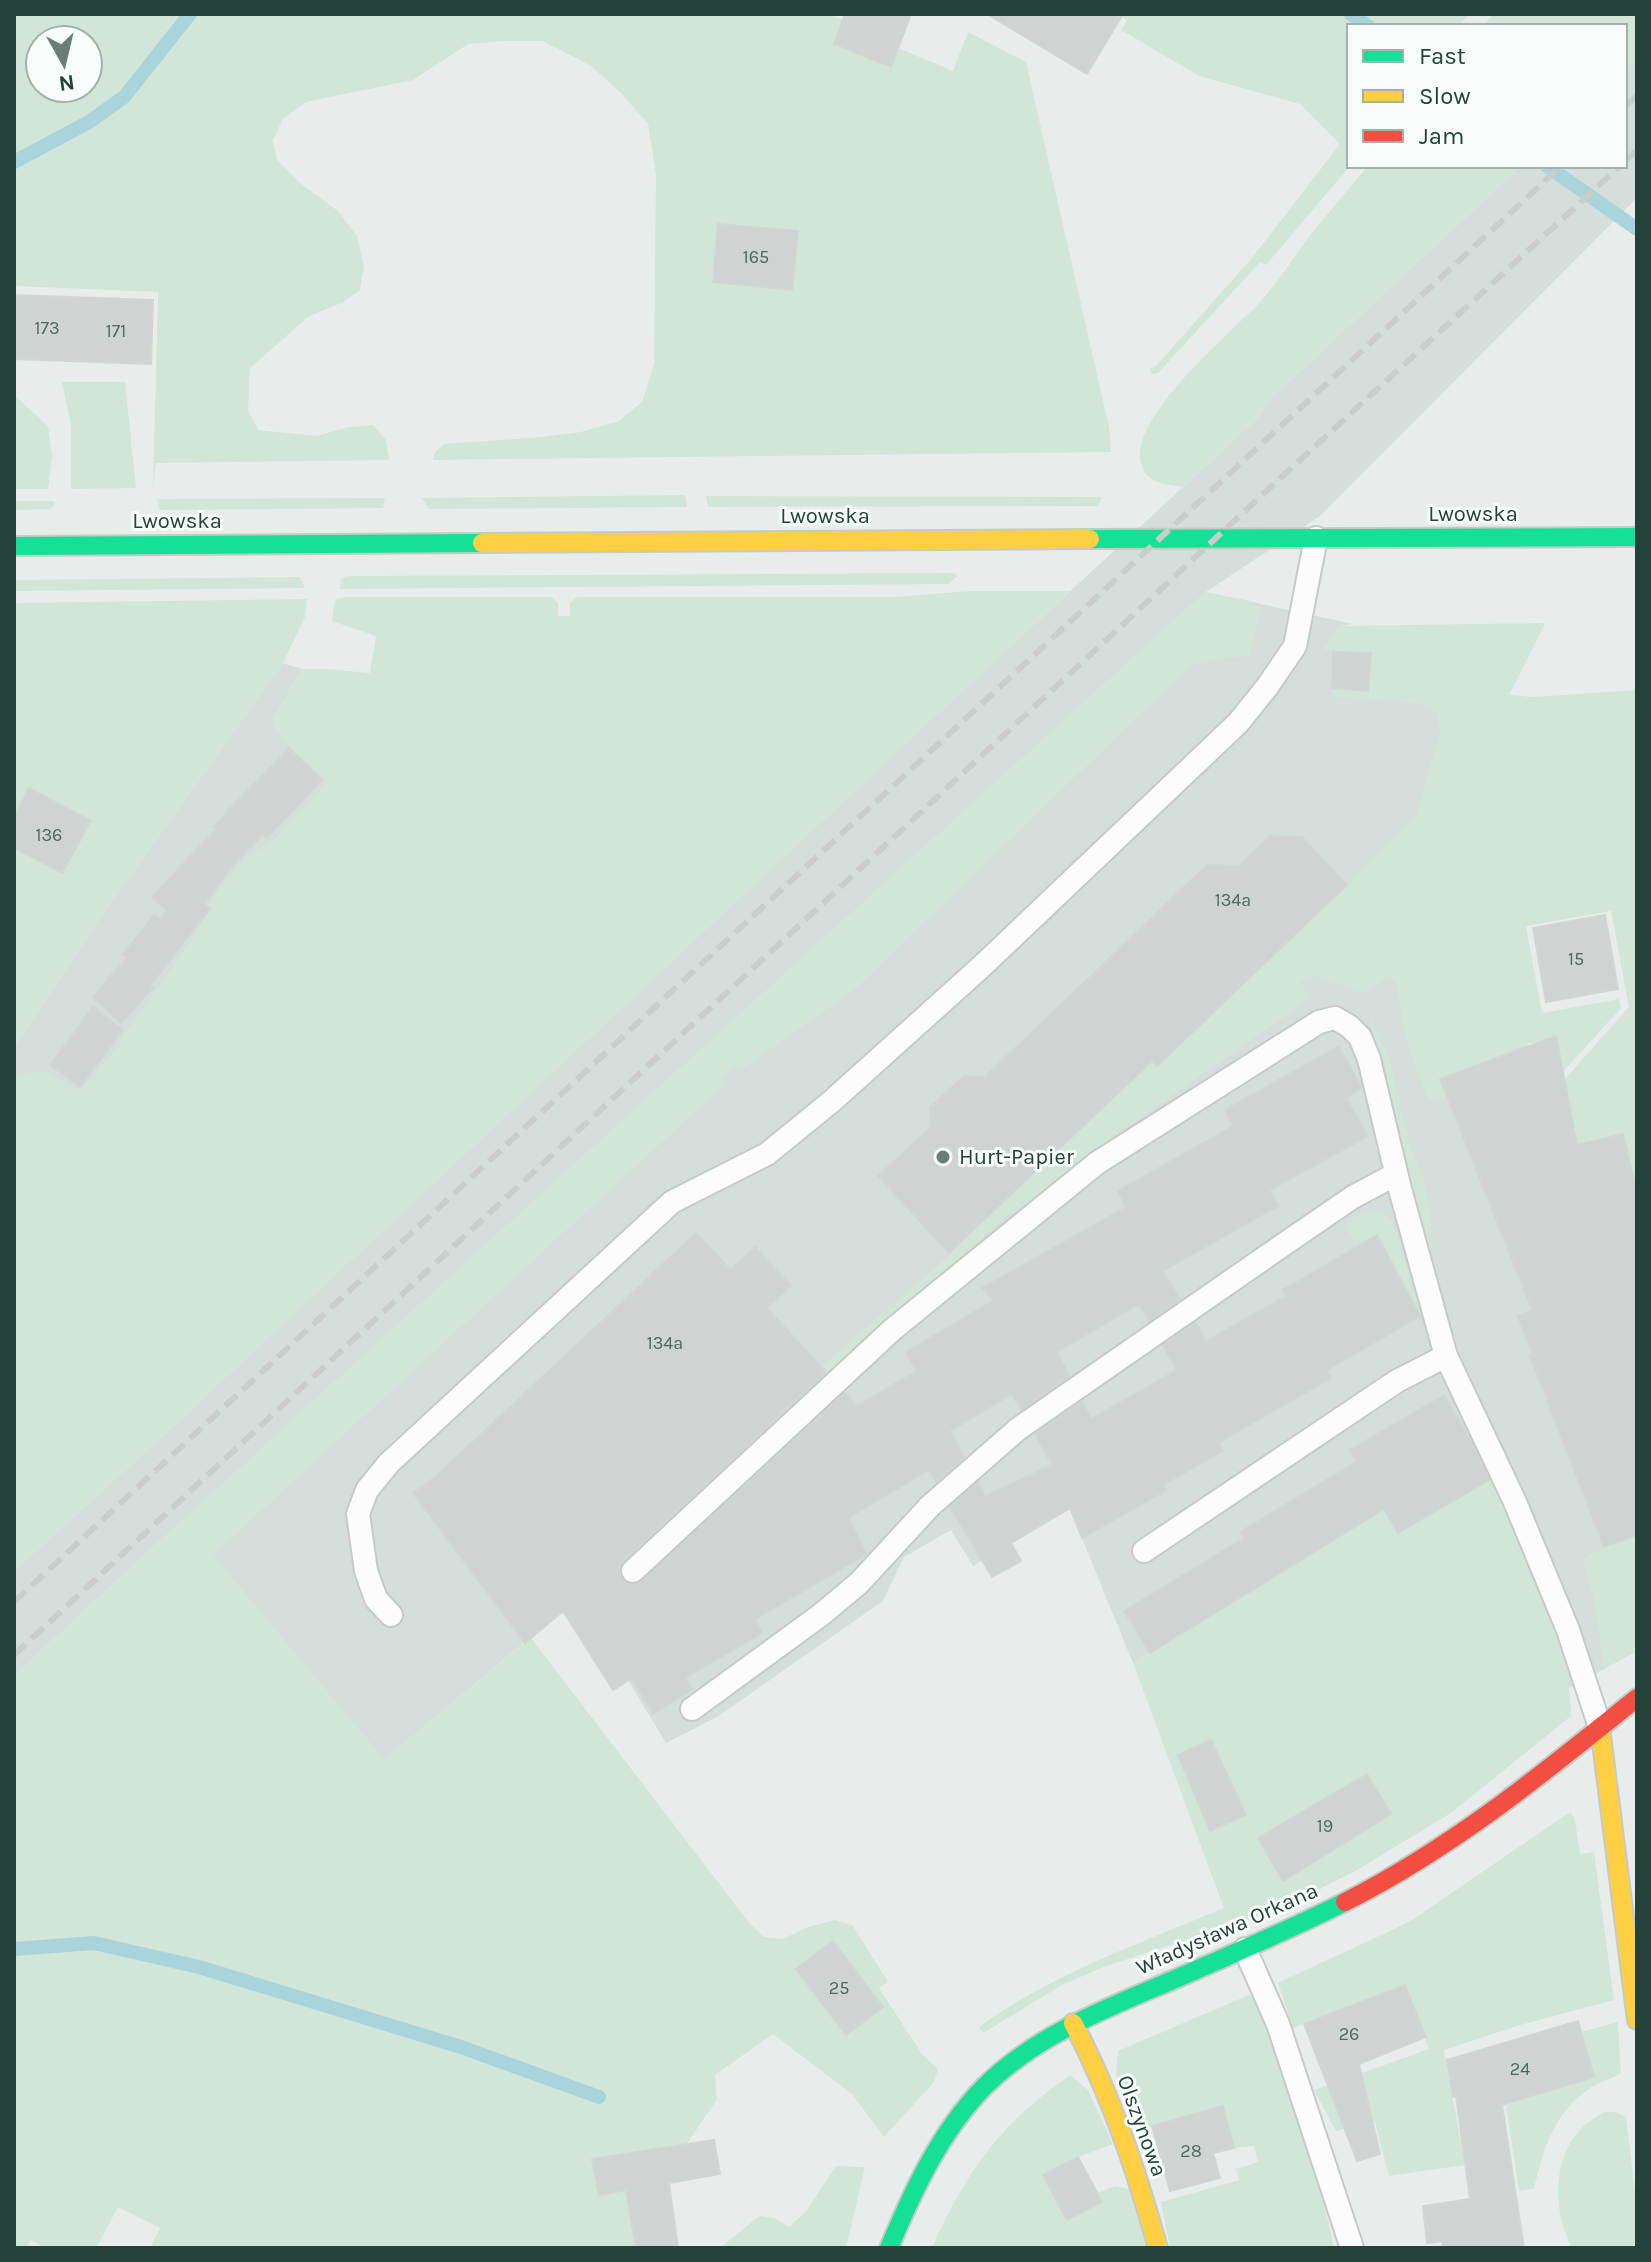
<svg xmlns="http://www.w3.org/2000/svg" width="1651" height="2262" viewBox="0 0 1651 2262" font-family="Karla,sans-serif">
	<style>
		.built { fill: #d6dedb }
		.green { fill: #d1e6d8; fill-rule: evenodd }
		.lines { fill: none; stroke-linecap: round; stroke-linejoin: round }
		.stream { stroke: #a9d4db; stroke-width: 14 }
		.building { fill: #cfd4d2; stroke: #d1d6d4; stroke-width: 2 }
		.lane-casing { stroke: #c5cac8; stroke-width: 26 }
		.fast-casing { stroke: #c3cbc8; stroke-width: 22 }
		.slow-casing { stroke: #c3cbc8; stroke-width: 22 }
		.jam-casing { stroke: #c3cbc8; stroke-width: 22 }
		.lane { stroke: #fcfcfc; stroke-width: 22 }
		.fast { stroke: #16e098; stroke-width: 18 }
		.slow { stroke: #ffcf43; stroke-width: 18 }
		.jam { stroke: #f24e42; stroke-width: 18 }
		.rail { stroke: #c9cdcc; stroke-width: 6; stroke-dasharray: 16 8; stroke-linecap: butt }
		.poi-dot { fill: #697e78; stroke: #f7fbf9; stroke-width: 3 }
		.labels { text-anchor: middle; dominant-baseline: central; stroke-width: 6; stroke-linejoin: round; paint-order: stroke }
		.number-label { font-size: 18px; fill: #506761 }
		.street-label { font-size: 22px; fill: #24423a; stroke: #f7fbf9 }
		.poi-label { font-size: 22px; fill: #24423a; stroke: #f7fbf9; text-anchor: start }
	</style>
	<rect width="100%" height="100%" fill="#e8edeb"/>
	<path class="built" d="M 1637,58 L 1637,198 L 1320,516 L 1206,592 L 1353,624 L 1340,626 L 1324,650 L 1450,647 L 1539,1104 L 1637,1124 L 1637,1651 L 1569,1688 L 1571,1716 L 1270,1578 L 1272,1581 L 1133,1663 L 1070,1509 L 973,1566 L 951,1530 L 904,1557 L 883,1601 L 717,1717 L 666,1743 L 628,1680 L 632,1678 L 578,1598 L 384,1760 L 182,1521 L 14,1676 L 14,1571 L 177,1423 L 764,874 L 1260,416 L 1268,401 L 1521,166 L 1625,166 L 1625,69 Z
		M 283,663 L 302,669 L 273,720 L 345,786 L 66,1147 L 14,1105 L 14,1048 L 97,922 Z"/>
	<path class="green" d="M 14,14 L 828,14 L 843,20 L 834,45 L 891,66 L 898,48 L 953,71 L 968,32 L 1026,62 L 1109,427 L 1111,452 L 433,460 L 435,452 L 444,444 L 541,437 L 581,432 L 619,421 L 642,402 L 654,364 L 656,174 L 648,124 L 620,92 L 591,66 L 543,41 L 502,41 L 468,44 L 413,80 L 306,102 L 283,119 L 273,140 L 277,160 L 300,183 L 338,211 L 357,236 L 364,266 L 360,290 L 343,302 L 308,317 L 250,368 L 248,409 L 258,430 L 316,436 L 349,427 L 373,425 L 386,440 L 389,460 L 156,463 L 153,489 L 158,292 L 14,286 ZM 40,40 L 88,40 L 88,88 L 40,88 Z
		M 1117,14 L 1470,14 L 1458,26 L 1349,26 L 1350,166 L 1266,265 L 1260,262 L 1158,373 L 1151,374 L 1150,368 L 1155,367 L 1252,258 L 1340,144 L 1300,104 L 1199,76 L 1121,30 L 1127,20 Z
		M 1494,14 L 1637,14 L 1637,58 L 1625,69 L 1625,26 L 1483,26 Z
		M 1368,166 L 1521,166 L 1268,401 L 1260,416 L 1183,487 C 1172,485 1156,485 1148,476 C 1107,433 1235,330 1261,301 C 1277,283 1291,262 1305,242 C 1325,216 1347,191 1368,166 Z
		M 125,382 L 136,488 L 71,489 L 71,425 L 62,382 Z
		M 14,395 L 48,426 L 52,456 L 48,489 L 14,489 Z
		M 685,495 L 687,507 L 429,509 L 422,498 Z
		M 706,496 L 1102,497 L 1098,506 L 708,507 Z
		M 385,498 L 383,508 L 160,510 L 157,499 Z
		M 14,501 L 53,501 L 55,503 L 51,509 L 14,510 Z
		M 955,573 L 958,576 L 948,584 L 340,589 L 341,579 L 351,576 Z
		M 300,577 L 305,588 L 14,591 L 14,580 Z
		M 970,591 L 1070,591 L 177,1423 L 14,1571 L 14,1076 C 22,1075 32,1071 40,1071 C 56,1072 65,1088 81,1090 L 108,1059 L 189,944 L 209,912 L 212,899 L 237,867 L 254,852 L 271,843 L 326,784 L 325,778 C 309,763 277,742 273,720 L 302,669 L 326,669 L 370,673 L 376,636 L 332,621 L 335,600 L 344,597 L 551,597 L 558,603 L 558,616 L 570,616 L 570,602 L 578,597 L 894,597 Z
		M 1205,592 L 1250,601 L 1249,605 L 1261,607 L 1250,656 L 1208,660 L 1190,666 L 854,990 L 739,1071 L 734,1066 L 720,1078 L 725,1084 L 213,1555 L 384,1759 L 531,1638 L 750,1924 L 764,1937 L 783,1939 L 808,1927 L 835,1920 L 853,1926 L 888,1982 L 879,1988 L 922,2054 L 938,2069 L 934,2082 L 884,2137 L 852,2094 L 773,2034 L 715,2075 L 717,2099 L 684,2148 L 664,2148 L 592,2159 L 599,2195 L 626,2190 L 636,2248 L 150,2248 L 160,2228 L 118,2207 L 96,2248 L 46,2248 L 31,2240 L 26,2248 L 14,2248 L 14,1676 L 292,1420 Z
		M 307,599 L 305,617 L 283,663 L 97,922 L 14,1048 L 14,603 Z
		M 1545,623 L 1509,695 L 1534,697 L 1637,690 L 1637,1192 L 1623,1134 L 1554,1151 L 1591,1299 L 1587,1301 L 1637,1405 L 1637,1494 L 1577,1338 L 1580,1336 L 1532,1211 L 1540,1207 L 1507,1122 L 1540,1110 L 1539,1104 L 1567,1098 L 1564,1080 L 1629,1007 L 1611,911 L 1526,926 L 1542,1013 L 1619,999 L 1621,1008 L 1563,1072 L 1556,1038 L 1527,1044 L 1441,1079 L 1447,1096 L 1432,1100 L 1427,1097 L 1406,1039 L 1396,982 L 1390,975 L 1363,993 L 1317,976 L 1300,981 L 1309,999 L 1137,1120 L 1021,1211 L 1010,1213 L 828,1375 L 821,1367 L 950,1255 L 944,1248 L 1015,1190 L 1152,1061 L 1157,1066 L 1416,817 L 1440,733 L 1438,715 L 1430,707 L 1414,702 L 1336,698 L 1332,695 L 1332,688 L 1368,690 L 1370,653 L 1323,650 L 1340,626 Z
		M 1369,1015 L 1388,1056 L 1410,1146 L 1423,1177 L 1430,1212 L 1431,1271 Z
		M 1367,1211 L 1381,1212 L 1392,1221 L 1422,1315 L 1377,1235 L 1358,1247 L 1347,1229 L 1347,1222 L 1355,1215 Z
		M 1492,1478 L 1566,1652 L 1571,1716 L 1451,1813 L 1357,1870 L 1305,1896 L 1230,1928 L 1170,1945 L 1101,1968 L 1062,1985 L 985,2032 L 982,2032 L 979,2027 C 1053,1973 1141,1943 1224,1908 L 1133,1663 L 1271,1581 L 1270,1578 L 1385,1510 L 1399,1533 Z
		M 1637,1535 L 1637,1651 L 1604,1669 L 1594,1599 L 1583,1559 L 1604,1547 Z
		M 1570,1812 L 1575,1820 L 1580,1854 L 1594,1852 L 1614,2000 L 1520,2025 L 1444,2050 L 1465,2165 L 1389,2176 L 1375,2122 L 1336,2131 L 1314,2090 L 1429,2049 L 1405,1985 L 1293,2028 L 1278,1983 L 1409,1922 Z
		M 1249,1995 L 1257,2001 L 1272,2029 L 1326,2212 L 1334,2248 L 1170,2248 L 1161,2202 L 1239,2180 L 1236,2169 L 1258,2162 L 1254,2146 L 1234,2148 L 1223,2107 L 1136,2130 L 1116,2074 L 1118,2051 Z
		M 1618,2022 L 1621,2073 C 1612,2079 1601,2081 1592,2087 C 1555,2110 1543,2149 1534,2189 L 1519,2191 L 1506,2105 L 1594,2077 L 1581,2032 Z
		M 1070,2075 L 1088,2090 L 1113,2144 L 1078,2157 L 1043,2175 L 1067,2220 L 1101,2203 L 1097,2193 L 1115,2186 L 1130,2189 L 1148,2248 L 932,2248 C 967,2170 1000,2124 1070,2075 Z
		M 1605,2112 L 1616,2112 L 1626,2117 L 1637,2209 L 1637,2248 L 1572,2248 C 1548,2203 1553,2135 1605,2112 Z
		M 836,2166 L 865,2167 L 846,2248 L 720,2248 L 759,2216 L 774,2218 L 789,2227 L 807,2210 Z"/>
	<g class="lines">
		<path class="stream" d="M 1351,14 L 1368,26
			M 14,162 L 89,122 L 124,97 L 190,14
			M 1547,166 L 1637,229
			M 14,1949 L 94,1943 L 199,1967 L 461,2047 L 599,2097"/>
	</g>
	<path class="building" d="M 845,14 L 911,14 L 891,67 L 834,44 Z
		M 987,14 L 1123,14 L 1087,74 Z
		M 718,224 L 798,231 L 792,290 L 713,282 Z
		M 14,295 L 153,300 L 151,364 L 14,359 Z
		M 1333,652 L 1371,653 L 1368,691 L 1332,688 Z
		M 289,748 L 322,780 L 267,838 L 263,834 L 234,864 L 204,904 L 210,909 L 150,986 L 153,988 L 121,1023 L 93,997 L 127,957 L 123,954 L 154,915 L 160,919 L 167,911 L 152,897 L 216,829 L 214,827 L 228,811 Z
		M 29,788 L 91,821 L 62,873 L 14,848 L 14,817 Z
		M 1270,836 L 1302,837 L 1347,885 L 1157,1066 L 1152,1061 L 949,1253 L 878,1176 L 931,1127 L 930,1107 L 964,1076 L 985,1077 L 1207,865 L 1239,866 Z
		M 1605,915 L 1618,989 L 1546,1002 L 1533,928 Z
		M 93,1007 L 123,1030 L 80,1087 L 50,1065 Z
		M 1556,1036 L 1577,1145 L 1623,1134 L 1637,1192 L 1637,1535 L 1604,1547 L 1530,1356 L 1533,1355 L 1518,1316 L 1532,1310 L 1440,1079 Z
		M 1339,1046 L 1362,1088 L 1346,1098 L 1368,1136 L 1270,1190 L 1278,1206 L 1163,1271 L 1180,1299 L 1149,1321 L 1139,1304 L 1057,1352 L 1069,1376 L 1021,1410 L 1012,1394 L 950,1431 L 964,1457 L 936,1482 L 929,1470 L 848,1518 L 867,1554 L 755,1619 L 762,1633 L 685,1678 L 692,1690 L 653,1714 L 632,1678 L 613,1690 L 563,1611 L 525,1643 L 413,1493 L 435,1477 L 696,1233 L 731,1270 L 755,1247 L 791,1285 L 767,1308 L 826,1372 L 623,1561 L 619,1568 L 622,1580 L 630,1585 L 637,1584 L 845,1393 L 857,1406 L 916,1371 L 906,1352 L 994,1300 L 982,1288 L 1126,1207 L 1118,1191 L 1233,1126 L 1225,1110 Z
		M 1377,1235 L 1420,1316 L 1327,1370 L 1331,1378 L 1218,1443 L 1223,1451 L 1163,1485 L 1167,1490 L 1082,1538 L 1070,1508 L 1011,1543 L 1021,1561 L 992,1577 L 950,1507 L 978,1482 L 985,1496 L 1052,1465 L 1035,1434 L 1082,1402 L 1091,1419 L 1177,1370 L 1163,1346 L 1195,1323 L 1206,1341 L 1286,1296 L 1283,1290 Z
		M 1444,1395 L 1472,1443 L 1489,1480 L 1398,1533 L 1384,1509 L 1150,1653 L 1124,1611 L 1244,1538 L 1240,1532 L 1356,1462 L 1350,1450 Z
		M 1211,1740 L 1246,1815 L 1210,1831 L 1178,1755 Z
		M 1367,1774 L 1391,1814 L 1283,1881 L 1258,1838 Z
		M 833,1941 L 883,2007 L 846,2035 L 796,1969 Z
		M 1405,1985 L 1426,2037 L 1359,2064 L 1380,2154 L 1357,2161 L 1304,2024 Z
		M 1578,2021 L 1594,2077 L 1502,2105 L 1524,2248 L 1443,2248 L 1442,2241 L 1427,2243 L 1423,2206 L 1470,2199 L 1456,2096 L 1453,2097 L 1447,2060 Z
		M 1223,2106 L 1234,2148 L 1213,2153 L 1220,2178 L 1170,2191 L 1152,2126 Z
		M 714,2140 L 720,2174 L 669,2183 L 678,2248 L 636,2248 L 626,2190 L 599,2195 L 592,2159 Z
		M 1078,2157 L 1102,2202 L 1067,2220 L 1043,2175 Z"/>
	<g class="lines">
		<g class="lane-casing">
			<path id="lane" d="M 1144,1551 L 1397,1381 L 1446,1356
				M 633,1571 L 892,1330 L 1097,1163 L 1319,1022 L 1335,1018 L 1349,1026 L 1360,1037 L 1369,1059 L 1400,1189 L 1446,1356 L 1515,1502 L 1568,1630 L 1600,1727
				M 391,1615 L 376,1599 L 366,1571 L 358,1514 L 367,1490 L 389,1463 L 672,1202 L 767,1154 L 832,1101 L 981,967 L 1238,723 L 1267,687 L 1295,646 L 1316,538
				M 692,1709 L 822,1614 L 859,1583 L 930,1506 L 1018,1429 L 1280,1247 L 1353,1197 L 1396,1174
				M 1245,1949 L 1278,2024 L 1352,2248"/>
		</g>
		<g class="fast-casing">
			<path id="fast" d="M 1090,539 L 1637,537
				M 14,546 L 482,543
				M 889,2248 C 913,2191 940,2132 984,2087 C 1036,2035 1107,2008 1173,1980 C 1231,1955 1289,1930 1345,1902"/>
		</g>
		<g class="slow-casing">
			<path id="slow" d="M 482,543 L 1090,539
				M 1600,1727 L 1637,2020
				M 1073,2023 C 1111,2095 1136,2170 1158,2248"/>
		</g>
		<g class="jam-casing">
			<path id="jam" d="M 1345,1902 C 1452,1848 1544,1773 1637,1698"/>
		</g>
		<use href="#lane" class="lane"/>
		<use href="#fast" class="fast"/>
		<use href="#slow" class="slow"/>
		<use href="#jam" class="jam"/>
		<path class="rail" d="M 1625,107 L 1637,96
			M 1625,161 L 1637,150
			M 14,1602 L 1561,166
			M 14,1655 L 1274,484 L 1620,166"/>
	</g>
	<circle class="poi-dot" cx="943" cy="1157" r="8"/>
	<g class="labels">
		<g class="number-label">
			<text x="756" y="257">165</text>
			<text x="47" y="328">173</text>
			<text x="116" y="331">171</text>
			<text x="49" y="835">136</text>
			<text x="1233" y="900">134a</text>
			<text x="1576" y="959">15</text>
			<text x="665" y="1343">134a</text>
			<text x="1325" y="1826">19</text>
			<text x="839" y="1988">25</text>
			<text x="1349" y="2034">26</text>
			<text x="1520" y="2069">24</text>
			<text x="1191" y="2151">28</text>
		</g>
		<g class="street-label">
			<text x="1473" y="514">Lwowska</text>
			<text x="825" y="516">Lwowska</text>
			<text x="177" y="521">Lwowska</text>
			<text transform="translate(1227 1929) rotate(-24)">Władysława Orkana</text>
			<text transform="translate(1142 2126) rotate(70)">Olszynowa</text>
		</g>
		<g class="poi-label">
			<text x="959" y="1157">Hurt-Papier</text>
		</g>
	</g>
	<rect width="1651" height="2262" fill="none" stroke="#24423a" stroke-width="32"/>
	<rect x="1347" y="24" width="280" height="144" fill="#f7fbf9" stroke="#a3b1ad" stroke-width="2"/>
	<rect x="1363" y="50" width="40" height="12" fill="#16e098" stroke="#a3b1ad" stroke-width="2"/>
	<text x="1419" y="64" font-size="24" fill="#24423a">Fast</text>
	<rect x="1363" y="90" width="40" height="12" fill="#ffcf43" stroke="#a3b1ad" stroke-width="2"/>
	<text x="1419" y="104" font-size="24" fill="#24423a">Slow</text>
	<rect x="1363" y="130" width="40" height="12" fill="#f24e42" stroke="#a3b1ad" stroke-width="2"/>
	<text x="1419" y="144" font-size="24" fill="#24423a">Jam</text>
	<g transform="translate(64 64) rotate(172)"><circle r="38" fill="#f7fbf9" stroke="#a3b1ad" stroke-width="2"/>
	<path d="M0-6L14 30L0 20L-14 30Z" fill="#697e78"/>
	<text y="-12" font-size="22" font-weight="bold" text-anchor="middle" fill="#24423a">N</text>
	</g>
</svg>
